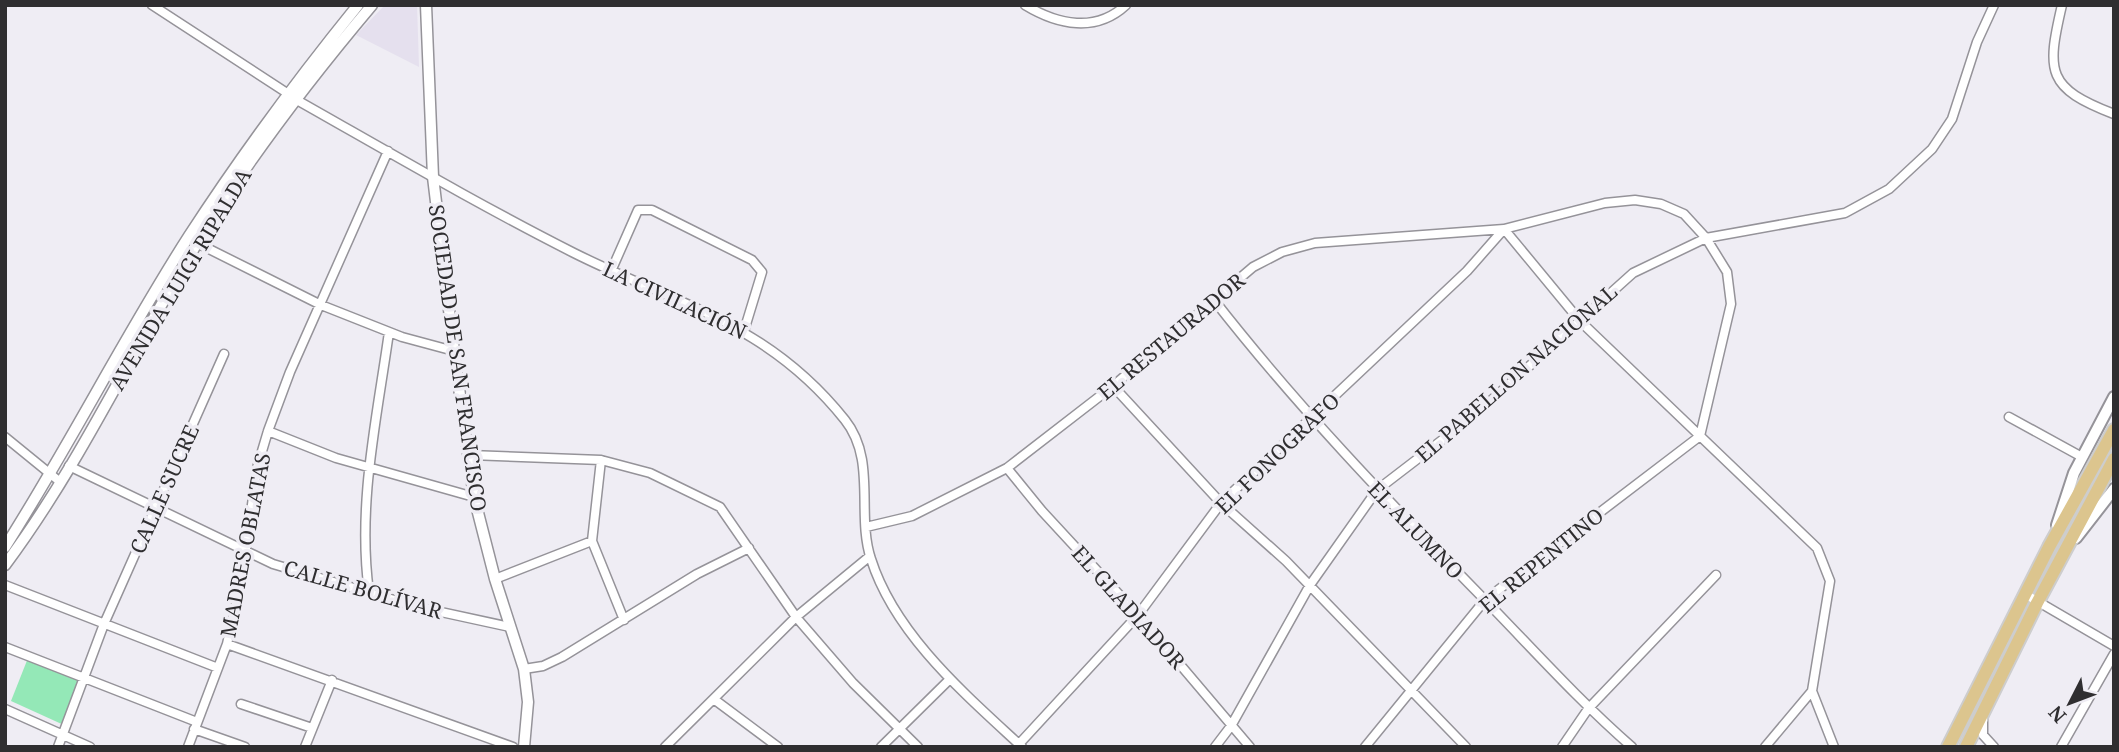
<svg xmlns="http://www.w3.org/2000/svg" width="2119" height="752" viewBox="0 0 2119 752" font-family="'Noto Serif',serif">
	<style>
		.built { fill: #e5e0ee }
		.green { fill: #94e8b7 }
		.lines { fill: none; stroke-linecap: round; stroke-linejoin: round }
		.minor-casing { stroke: #959399; stroke-width: 11 }
		.tertiary-casing { stroke: #959399; stroke-width: 13 }
		.secondary-casing { stroke: #959399; stroke-width: 14 }
		.primary-casing { stroke: #cdcdcd; stroke-width: 16 }
		.minor { stroke: #fff; stroke-width: 8 }
		.tertiary { stroke: #fff; stroke-width: 10 }
		.secondary { stroke: #fff; stroke-width: 10 }
		.primary { stroke: #dcc58e; stroke-width: 12 }
		.labels { text-anchor: middle; dominant-baseline: central; stroke-width: 7; stroke-linejoin: round; paint-order: stroke }
		.street-label { font-size: 21px; fill: #2f2e30; stroke: #efedf4 }
	</style>
	<rect width="100%" height="100%" fill="#efedf4"/>
	<path class="built" d="M 385,5 L 417,5 L 419,67 L 356,35 Z"/>
	<path class="green" d="M 28,658 L 83,680 L 66,726 L 11,701 Z"/>
	<g class="lines">
		<g class="minor-casing">
			<path id="minor" d="M 152,5 L 287,93
				M 1025,5 C 1058,25 1096,33 1126,5
				M 2062,5 C 2046,73 2047,88 2114,114
				M 295,99 C 387,151 479,205 574,253 C 678,305 768,323 845,420 C 877,460 856,515 871,559 C 895,635 966,695 1022,747
				M 193,241 L 321,305 L 402,337 L 454,351
				M 612,269 L 638,210 L 652,210 L 752,260 L 762,272 L 744,331
				M 1214,300 C 1296,405 1388,501 1481,596 C 1531,647 1578,700 1632,747
				M 1113,386 L 1221,503 L 1286,561 L 1466,747
				M 2009,417 L 2082,457
				M 268,431 L 336,458 L 474,497
				M 5,437 L 59,481
				M 470,455 L 601,460 L 650,473 L 720,507 L 796,617 L 853,683 L 918,747
				M 601,460 L 592,541 L 624,620
				M 69,466 L 273,564 L 418,607 L 510,627
				M 1007,468 L 1042,511 L 1138,615 L 1250,747
				M 866,527 L 912,516 L 1007,468 L 1113,386 L 1253,267 L 1282,252 L 1315,243 L 1504,229 L 1580,321 L 1817,548 L 1830,581 L 1812,691 L 1834,747
				M 495,579 L 592,541
				M 5,585 L 218,668
				M 369,592 C 357,505 377,418 389,332
				M 2025,594 L 2114,646
				M 227,644 L 513,747
				M 5,647 L 197,722
				M 524,669 L 543,666 L 562,657 L 697,574 L 749,548
				M 715,700 L 778,747
				M 241,704 L 312,728
				M 5,709 L 90,747
				M 1983,719 L 1983,735 L 1994,747
				M 194,729 L 245,747
				M 1019,744 L 1138,615 L 1221,503 L 1467,271 L 1504,229 L 1605,203 L 1635,200 L 1661,204 L 1684,214 L 1706,238 L 1727,272 L 1731,304 L 1700,436
				M 58,747 L 104,624 L 224,354
				M 188,747 L 227,644 L 242,578 L 257,468 L 268,431 L 290,372 L 388,151
				M 305,747 L 332,680
				M 665,747 L 796,617 L 870,556
				M 881,747 L 950,679
				M 1215,747 L 1231,726 L 1310,585 L 1377,490 L 1476,414 L 1633,273 L 1706,238 L 1845,213 L 1889,189 L 1932,149 L 1952,119 L 1977,42 L 1994,5
				M 1365,747 L 1485,600 L 1700,436
				M 1562,747 L 1588,709 L 1716,575
				M 1765,747 L 1812,691
				M 2061,747 L 2114,654"/>
		</g>
		<g class="tertiary-casing">
			<path id="tertiary" d="M 426,5 L 433,177 L 454,351 L 474,497 L 495,579 L 524,669 L 528,702 L 524,747
				M 5,547 C 70,445 124,337 189,236 C 241,156 298,79 358,5
				M 5,565 C 79,466 132,351 196,245 C 247,160 308,81 372,5"/>
		</g>
		<g class="secondary-casing">
			<path id="secondary" d="M 2057,525 L 2074,473 L 2114,397
				M 2076,538 L 2114,489"/>
		</g>
		<g class="primary-casing">
			<path id="primary" d="M 1948,747 L 2049,547 L 2114,430
				M 1966,747 L 2037,603 L 2114,459"/>
		</g>
		<use href="#minor" class="minor"/>
		<use href="#tertiary" class="tertiary"/>
		<use href="#secondary" class="secondary"/>
		<use href="#primary" class="primary"/>
	</g>
	<g class="labels">
		<g class="street-label">
			<text transform="translate(180 279) rotate(-59)">AVENIDA LUIGI RIPALDA</text>
			<text transform="translate(675 300) rotate(25)">LA CIVILACIÓN</text>
			<text transform="translate(1171 336) rotate(-40)">EL RESTAURADOR</text>
			<text transform="translate(458 358) rotate(82)">SOCIEDAD DE SAN FRANCISCO</text>
			<text transform="translate(1516 373) rotate(-41)">EL PABELLON NACIONAL</text>
			<text transform="translate(1277 453) rotate(-44)">EL FONOGRAFO</text>
			<text transform="translate(164 489) rotate(-66)">CALLE SUCRE</text>
			<text transform="translate(1416 530) rotate(46)">EL ALUMNO</text>
			<text transform="translate(245 545) rotate(-79)">MADRES OBLATAS</text>
			<text transform="translate(1541 560) rotate(-39)">EL REPENTINO</text>
			<text transform="translate(363 589) rotate(16)">CALLE BOLÍVAR</text>
			<text transform="translate(1129 607) rotate(48)">EL GLADIADOR</text>
		</g>
	</g>
	<rect width="2119" height="752" fill="none" stroke="#2f2e30" stroke-width="14"/>
	<g transform="translate(2070 703) rotate(228)" stroke="#efedf4" stroke-width="5" paint-order="stroke">
	<path d="M0-5L12 26L0 18L-12 26Z" fill="#2f2e30"/>
	<text y="-10" font-size="19" font-weight="bold" text-anchor="middle" fill="#2f2e30">N</text>
	</g>
</svg>
